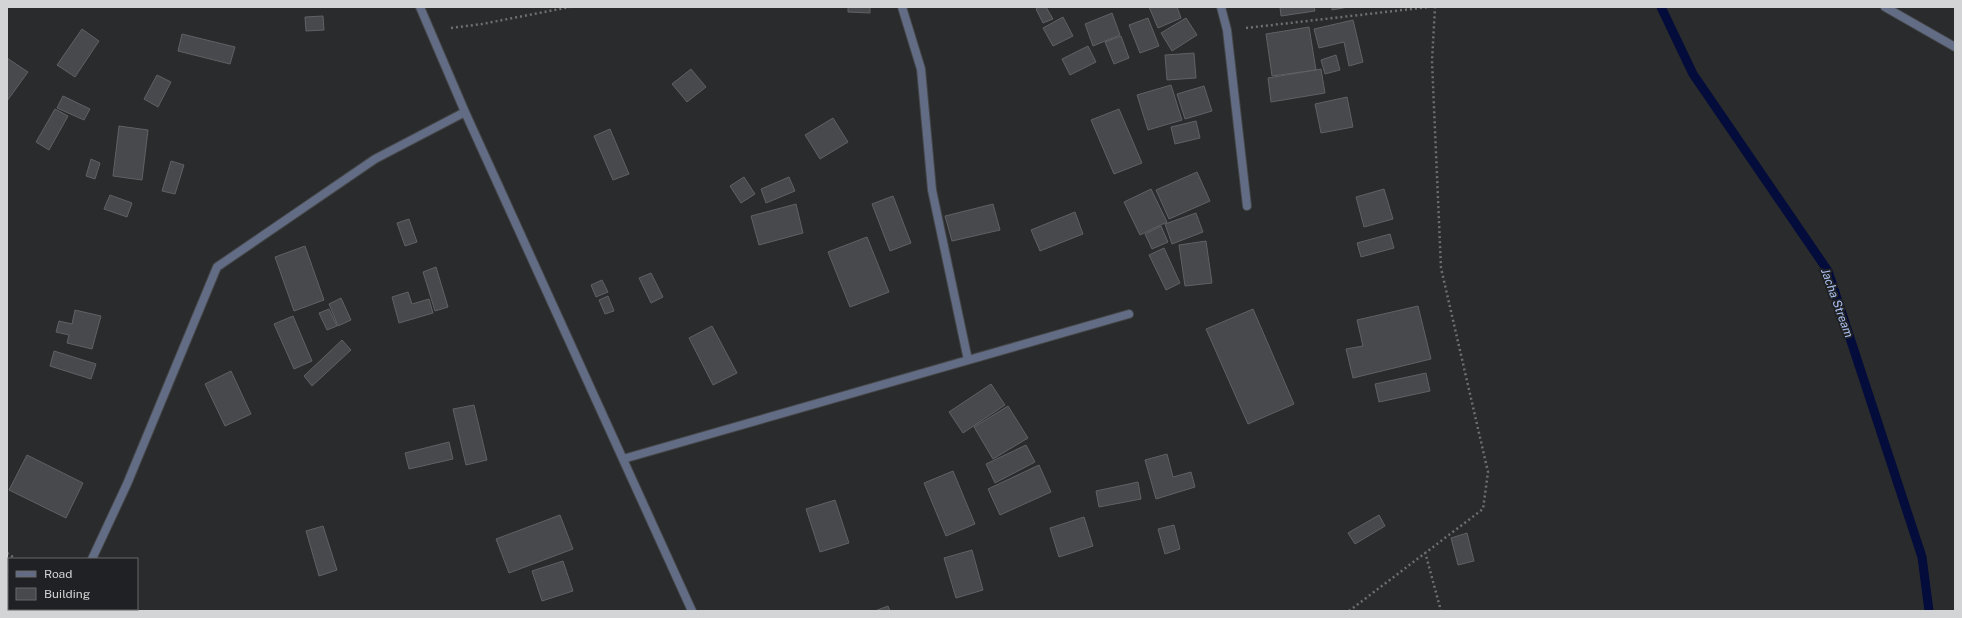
<svg xmlns="http://www.w3.org/2000/svg" width="1962" height="618" viewBox="0 0 1962 618" font-family="'Public Sans',sans-serif">
	<style>
		.lines { fill: none; stroke-linecap: round; stroke-linejoin: round }
		.stream { stroke: #030c3a; stroke-width: 9 }
		.building { fill: #48494c; stroke: #606164 }
		.service-casing { stroke: #454648; stroke-width: 10 }
		.minor-casing { stroke: #454648; stroke-width: 10 }
		.tertiary-casing { stroke: #454648; stroke-width: 10 }
		.path { stroke: #6e6f71; stroke-width: 2.5; stroke-dasharray: 2 3; stroke-linecap: butt }
		.service { stroke: #626d85; stroke-width: 8 }
		.minor { stroke: #626d85; stroke-width: 8 }
		.tertiary { stroke: #626d85; stroke-width: 8 }
		.labels { text-anchor: middle; dominant-baseline: central; stroke-width: 4; stroke-linejoin: round; paint-order: stroke }
		.water-label { font-size: 12px; font-style: italic; fill: #adc3f3; stroke: #202124 }
	</style>
	<rect width="100%" height="100%" fill="#2a2b2d"/>
	<g class="lines">
		<path class="stream" d="M 1661,7 L 1693,74 L 1828,271 L 1922,557 L 1929,611"/>
	</g>
	<path class="building" d="M 848,7 L 870,7 L 870,13 L 848,12 Z
		M 1039,7 L 1046,7 L 1053,19 L 1043,23 L 1036,9 Z
		M 1149,7 L 1177,7 L 1181,18 L 1158,28 Z
		M 1280,7 L 1314,7 L 1315,11 L 1281,16 Z
		M 1332,7 L 1348,7 L 1332,10 Z
		M 1112,13 L 1120,35 L 1093,46 L 1085,24 Z
		M 323,16 L 324,30 L 306,31 L 305,17 Z
		M 1063,17 L 1073,36 L 1053,46 L 1043,28 Z
		M 1148,18 L 1159,46 L 1140,53 L 1129,25 Z
		M 1186,18 L 1197,35 L 1172,51 L 1161,33 Z
		M 1353,20 L 1363,62 L 1349,66 L 1344,42 L 1319,48 L 1314,29 Z
		M 1309,27 L 1316,70 L 1272,76 L 1266,34 Z
		M 82,29 L 99,41 L 75,77 L 57,65 Z
		M 182,34 L 235,47 L 230,64 L 178,51 Z
		M 1121,36 L 1129,58 L 1114,64 L 1105,42 Z
		M 1088,46 L 1096,62 L 1070,75 L 1062,59 Z
		M 1194,53 L 1196,78 L 1167,80 L 1165,55 Z
		M 1336,55 L 1340,70 L 1325,74 L 1321,60 Z
		M 7,58 L 28,72 L 7,101 Z
		M 691,69 L 706,87 L 687,102 L 672,84 Z
		M 1321,69 L 1325,93 L 1271,102 L 1268,78 Z
		M 157,75 L 171,82 L 158,107 L 144,99 Z
		M 1171,85 L 1182,120 L 1148,130 L 1137,95 Z
		M 1204,86 L 1212,111 L 1185,119 L 1177,94 Z
		M 63,96 L 90,109 L 84,120 L 57,108 Z
		M 1347,97 L 1353,127 L 1321,133 L 1315,104 Z
		M 55,109 L 68,116 L 49,150 L 36,142 Z
		M 1119,109 L 1142,163 L 1114,174 L 1091,120 Z
		M 833,118 L 848,142 L 820,159 L 805,135 Z
		M 1196,121 L 1200,138 L 1175,144 L 1171,127 Z
		M 119,126 L 148,130 L 142,180 L 113,176 Z
		M 610,129 L 629,174 L 613,180 L 594,136 Z
		M 91,159 L 100,163 L 95,179 L 86,176 Z
		M 171,161 L 184,165 L 175,194 L 162,191 Z
		M 1197,172 L 1210,201 L 1169,219 L 1156,190 Z
		M 744,177 L 755,194 L 741,203 L 730,186 Z
		M 789,177 L 795,191 L 766,203 L 761,189 Z
		M 1151,189 L 1167,222 L 1140,235 L 1124,202 Z
		M 1384,189 L 1393,219 L 1364,227 L 1356,197 Z
		M 110,195 L 132,203 L 127,217 L 104,209 Z
		M 893,196 L 911,243 L 890,251 L 872,204 Z
		M 796,204 L 803,233 L 759,245 L 751,216 Z
		M 993,204 L 1000,230 L 952,241 L 945,216 Z
		M 1075,212 L 1083,234 L 1040,251 L 1031,230 Z
		M 1196,213 L 1203,232 L 1172,244 L 1165,224 Z
		M 409,219 L 417,242 L 405,246 L 397,223 Z
		M 1161,226 L 1168,242 L 1152,249 L 1145,234 Z
		M 1390,234 L 1394,248 L 1361,257 L 1357,243 Z
		M 867,237 L 889,292 L 850,307 L 828,252 Z
		M 1206,241 L 1212,283 L 1185,286 L 1179,245 Z
		M 305,246 L 324,300 L 294,311 L 275,257 Z
		M 1164,248 L 1180,283 L 1166,290 L 1149,255 Z
		M 436,267 L 448,307 L 435,311 L 423,272 Z
		M 651,273 L 663,297 L 651,303 L 639,278 Z
		M 602,280 L 608,292 L 596,297 L 591,285 Z
		M 408,292 L 412,304 L 429,299 L 433,313 L 399,323 L 392,297 Z
		M 608,296 L 614,311 L 605,314 L 599,300 Z
		M 341,298 L 351,320 L 338,326 L 329,304 Z
		M 1418,306 L 1431,359 L 1353,378 L 1346,349 L 1363,346 L 1357,320 Z
		M 329,309 L 337,326 L 327,330 L 319,313 Z
		M 1253,309 L 1294,404 L 1248,424 L 1206,329 Z
		M 75,310 L 101,316 L 92,349 L 67,343 L 69,335 L 56,332 L 59,321 L 72,324 Z
		M 293,316 L 312,361 L 294,369 L 274,324 Z
		M 712,326 L 737,373 L 713,385 L 689,338 Z
		M 342,340 L 351,350 L 312,386 L 304,376 Z
		M 54,351 L 96,364 L 91,379 L 50,366 Z
		M 231,371 L 251,414 L 225,426 L 205,384 Z
		M 1426,373 L 1430,391 L 1379,402 L 1375,384 Z
		M 991,384 L 1005,405 L 963,433 L 949,412 Z
		M 474,405 L 487,460 L 466,465 L 453,409 Z
		M 1008,406 L 1028,438 L 993,459 L 974,427 Z
		M 449,442 L 453,459 L 409,469 L 405,453 Z
		M 1026,445 L 1035,462 L 995,483 L 986,464 Z
		M 1167,454 L 1173,477 L 1191,472 L 1195,487 L 1156,499 L 1145,460 Z
		M 27,455 L 83,483 L 66,518 L 9,490 Z
		M 1039,465 L 1051,492 L 1000,515 L 988,489 Z
		M 953,471 L 975,524 L 946,536 L 924,483 Z
		M 1138,482 L 1141,499 L 1099,507 L 1096,491 Z
		M 835,500 L 849,543 L 820,552 L 806,509 Z
		M 560,515 L 573,549 L 509,573 L 496,539 Z
		M 1379,515 L 1385,526 L 1355,544 L 1348,533 Z
		M 1084,517 L 1093,546 L 1059,557 L 1050,528 Z
		M 1174,525 L 1180,549 L 1165,554 L 1158,529 Z
		M 323,526 L 337,570 L 319,576 L 306,531 Z
		M 1467,533 L 1474,561 L 1458,565 L 1451,538 Z
		M 972,550 L 983,590 L 956,598 L 944,558 Z
		M 563,561 L 573,591 L 542,601 L 532,571 Z
		M 888,606 L 890,611 L 875,611 Z"/>
	<g class="lines">
		<g class="service-casing">
			<path id="service" d="M 1221,7 L 1227,30 L 1247,206"/>
		</g>
		<g class="minor-casing">
			<path id="minor" d="M 420,7 L 465,112 L 692,611
				M 902,7 L 921,69 L 932,190 L 968,360
				M 623,459 L 1129,314
				M 92,559 L 127,484 L 217,267 L 375,159 L 465,112
				M 62,611 L 64,609"/>
		</g>
		<g class="tertiary-casing">
			<path id="tertiary" d="M 1885,7 L 1955,47"/>
		</g>
		<path class="path" d="M 451,28 L 482,24 L 570,7
			M 1246,28 L 1429,7
			M 1425,552 L 1441,611
			M 7,553 L 16,559
			M 1349,611 L 1483,509 L 1488,472 L 1441,268 L 1432,61 L 1435,7"/>
		<use href="#service" class="service"/>
		<use href="#minor" class="minor"/>
		<use href="#tertiary" class="tertiary"/>
	</g>
	<g class="labels">
		<g class="water-label">
			<text transform="translate(1837 303) rotate(70)">Jacha Stream</text>
		</g>
	</g>
	<rect width="1962" height="618" fill="none" stroke="#d3d4d6" stroke-width="16"/>
	<rect x="8" y="558" width="130" height="52" fill="#202124" stroke="#68696b"/>
	<rect x="16" y="571" width="20" height="6" fill="#626d85" stroke="#68696b"/>
	<text x="44" y="578" font-size="12" fill="#d3d4d6">Road</text>
	<rect x="16" y="588" width="20" height="12" fill="#48494c" stroke="#68696b"/>
	<text x="44" y="598" font-size="12" fill="#d3d4d6">Building</text>
</svg>
